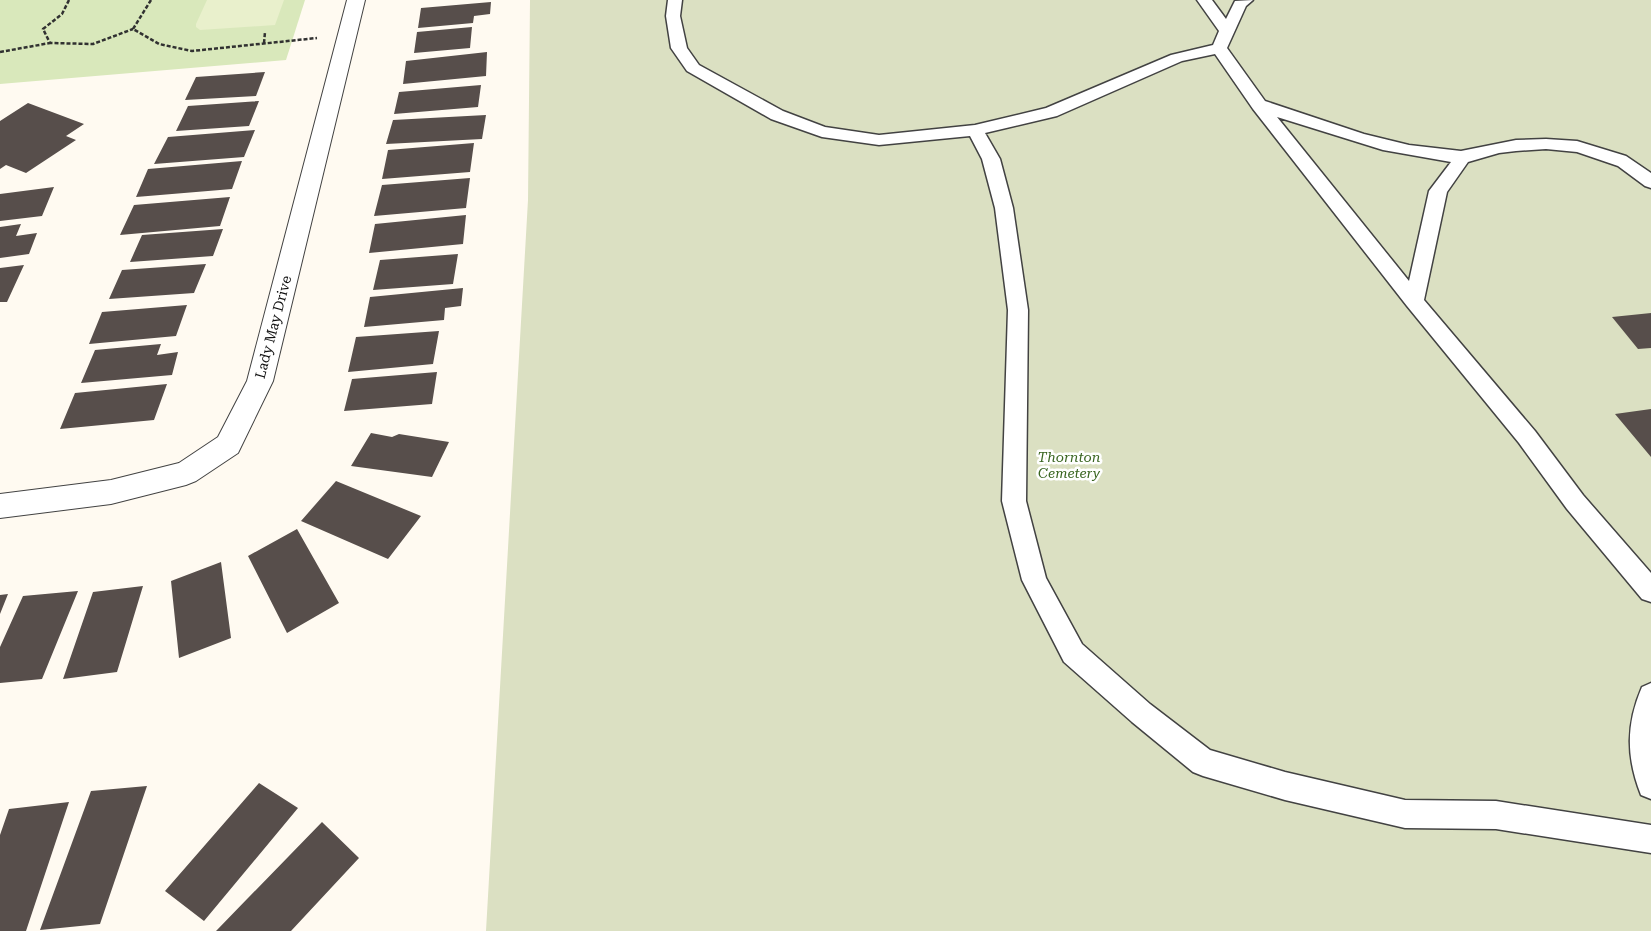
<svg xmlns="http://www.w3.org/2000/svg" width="1651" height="931" viewBox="0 0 1651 931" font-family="'Roboto Serif',serif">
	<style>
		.green { fill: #d9e8bb }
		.cemetery { fill: #dbe0c2 }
		.pitch { fill: #e9f0cc }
		.building { fill: #574e4b }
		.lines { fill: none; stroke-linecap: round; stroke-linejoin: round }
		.lane-casing { stroke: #424242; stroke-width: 3 }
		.street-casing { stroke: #424242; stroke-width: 2 }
		.path { stroke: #313131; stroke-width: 2.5; stroke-dasharray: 4 2; stroke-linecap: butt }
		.lane { fill: #fff; fill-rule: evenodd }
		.street { fill: #fff; fill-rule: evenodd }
		.labels { text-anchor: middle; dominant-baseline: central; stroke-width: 5; stroke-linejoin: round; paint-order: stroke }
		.street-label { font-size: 14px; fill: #0f0f0f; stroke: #fff }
		.park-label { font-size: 14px; font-style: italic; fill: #396520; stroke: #fff }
	</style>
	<rect width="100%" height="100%" fill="#fffaf1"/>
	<path class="green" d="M 0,0 L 305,0 L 286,60 L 0,84 Z"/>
	<path class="cemetery" d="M 530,0 L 1651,0 L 1651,931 L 486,931 L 528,200 Z"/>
	<path class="pitch" d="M 207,0 L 284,0 L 275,25 L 200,30 L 196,27 L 196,24 Z"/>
	<path class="building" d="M 491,2 L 490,14 L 474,16 L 473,23 L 418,28 L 421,8 Z
		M 472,27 L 470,48 L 414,53 L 417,32 Z
		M 487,52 L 486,76 L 403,84 L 406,61 Z
		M 265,72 L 256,96 L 185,100 L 196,77 Z
		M 481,85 L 478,107 L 394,114 L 399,92 Z
		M 259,101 L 249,126 L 176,131 L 188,106 Z
		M 28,103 L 84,124 L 66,136 L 76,140 L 26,173 L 6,165 L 0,169 L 0,121 Z
		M 486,115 L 482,139 L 386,144 L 393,120 Z
		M 255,130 L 244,157 L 154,164 L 168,137 Z
		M 474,143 L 470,172 L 382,179 L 388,150 Z
		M 242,161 L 232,189 L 136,197 L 148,169 Z
		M 470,178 L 466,208 L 374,216 L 382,185 Z
		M 54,187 L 42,216 L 0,221 L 0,194 Z
		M 230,197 L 220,226 L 120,235 L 134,205 Z
		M 466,215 L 463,244 L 369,253 L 375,224 Z
		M 21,224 L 16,236 L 37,233 L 29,254 L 0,258 L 0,227 Z
		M 223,229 L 213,256 L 130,262 L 142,235 Z
		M 458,254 L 453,284 L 373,290 L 380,260 Z
		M 206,264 L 194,293 L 109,299 L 122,270 Z
		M 24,265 L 7,302 L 0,302 L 0,268 Z
		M 463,288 L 461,306 L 445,308 L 444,320 L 364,327 L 370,297 Z
		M 187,305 L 176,336 L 89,344 L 102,312 Z
		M 1651,313 L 1651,348 L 1638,349 L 1612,317 Z
		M 439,331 L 433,364 L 348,372 L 356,337 Z
		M 161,344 L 157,355 L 178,352 L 172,375 L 81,383 L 95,350 Z
		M 437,372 L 432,404 L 344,411 L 352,379 Z
		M 167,384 L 154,420 L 60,429 L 75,393 Z
		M 1651,409 L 1651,457 L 1615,414 Z
		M 371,433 L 392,437 L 399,434 L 449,442 L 432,477 L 351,466 Z
		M 336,481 L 421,516 L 388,559 L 301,521 Z
		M 297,529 L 339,603 L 287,633 L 248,556 Z
		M 221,562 L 231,638 L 179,658 L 171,581 Z
		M 143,586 L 117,672 L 63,679 L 93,592 Z
		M 78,591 L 42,679 L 0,683 L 0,647 L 23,596 Z
		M 8,594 L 0,614 L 0,595 Z
		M 259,783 L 298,808 L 204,921 L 165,891 Z
		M 147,786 L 100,924 L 40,930 L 91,791 Z
		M 69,802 L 26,931 L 0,931 L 0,835 L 9,809 Z
		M 322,822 L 359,858 L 291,931 L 216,931 Z"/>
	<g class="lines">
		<g class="lane-casing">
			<path id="lane" d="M 668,0 L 682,0 L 680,16 L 687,48 L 699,65 L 783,111 L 825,127 L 879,135 L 975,125 L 1046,108 L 1171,55 L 1213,45 L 1219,31 L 1197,0 L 1212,0 L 1226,19 L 1235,1 L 1253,0 L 1246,6 L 1227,48 L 1265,101 L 1364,134 L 1409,145 L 1461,151 L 1516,140 L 1546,139 L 1577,141 L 1626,156 L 1651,173 L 1651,188 L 1645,186 L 1618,166 L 1577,152 L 1546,149 L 1516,151 L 1499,153 L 1468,162 L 1447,192 L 1424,300 L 1535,431 L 1583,495 L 1651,573 L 1651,602 L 1642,599 L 1567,509 L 1519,443 L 1407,306 L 1253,109 L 1215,54 L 1182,61 L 1057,116 L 985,133 L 1000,159 L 1013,208 L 1028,310 L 1026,501 L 1046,578 L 1082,644 L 1150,704 L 1210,750 L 1285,772 L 1405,800 L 1496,801 L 1651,825 L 1651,853 L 1496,829 L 1405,828 L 1285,800 L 1203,776 L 1193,772 L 1132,722 L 1064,662 L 1022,580 L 1002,501 L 1008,310 L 995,208 L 982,159 L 970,136 L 879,145 L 822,137 L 771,119 L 687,71 L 671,48 L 666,16 ZM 1277,117 L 1383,150 L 1451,162 L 1429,191 L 1409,281 Z
				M 1651,683 L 1651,799 L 1641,795 C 1626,757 1626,724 1642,687 Z"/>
		</g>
		<g class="street-casing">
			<path id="street" d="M 347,0 L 365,0 L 273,381 L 238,453 L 196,481 L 186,485 L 111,504 L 0,518 L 0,494 L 111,480 L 179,463 L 218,437 L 247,381 Z"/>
		</g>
		<path class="path" d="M 69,0 L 62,14 L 43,29 L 50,43 L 93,44 L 133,29
			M 151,0 L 133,29 L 159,44 L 192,51 L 317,38
			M 264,43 L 265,32
			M 0,52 L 50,43"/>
		<use href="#lane" class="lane"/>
		<use href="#street" class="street"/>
	</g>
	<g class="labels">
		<g class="street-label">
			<text transform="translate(273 327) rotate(-75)">Lady May Drive</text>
		</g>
		<g class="park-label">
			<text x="1069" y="457">Thornton<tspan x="1069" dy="16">Cemetery</tspan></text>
		</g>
	</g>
</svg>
